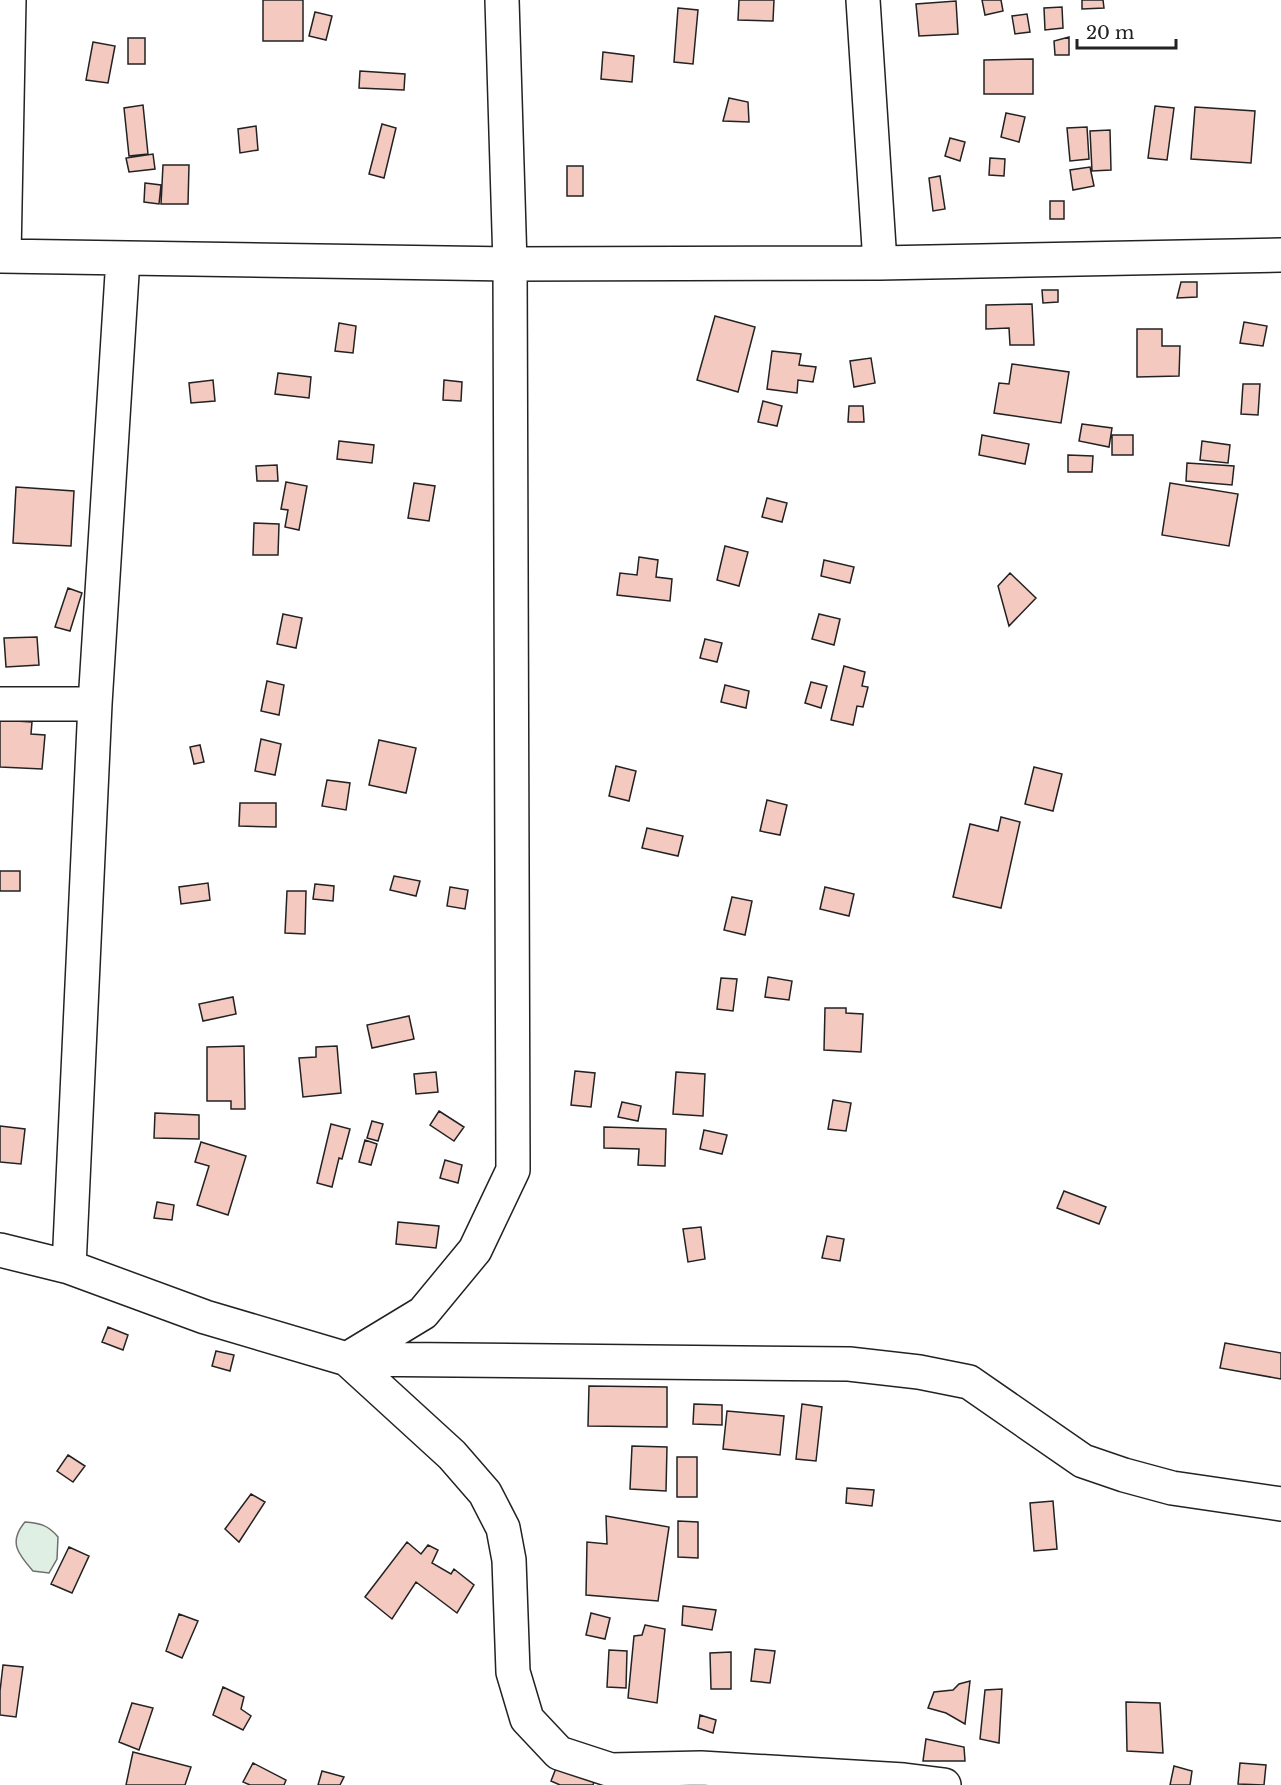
<svg xmlns="http://www.w3.org/2000/svg" width="1281" height="1785" viewBox="0 0 1281 1785" font-family="'Libre Baskerville',serif">
	<style>
		.green { fill: #e0efe3; stroke: #6f6f6f; stroke-width: 1.5 }
		.building { fill: #f3c9c0; stroke: #222; stroke-width: 1.5 }
		.lines { fill: none; stroke-linecap: round; stroke-linejoin: round }
		.minor-casing { stroke: #222; stroke-width: 36 }
		.minor { stroke: #fff; stroke-width: 33 }
	</style>
	<rect width="100%" height="100%" fill="#fff"/>
	<path class="green" d="M 25,1522 C 40,1523 48,1525 58,1537 L 57,1559 L 49,1573 L 33,1571 C 18,1554 8,1542 25,1522 Z"/>
	<path class="building" d="M 263,0 L 303,0 L 303,41 L 263,41 Z
		M 739,0 L 774,0 L 773,21 L 738,20 Z
		M 982,0 L 1001,0 L 1003,11 L 985,15 Z
		M 1082,0 L 1103,0 L 1104,8 L 1082,9 Z
		M 956,1 L 958,34 L 919,36 L 916,4 Z
		M 1062,7 L 1063,28 L 1045,30 L 1044,8 Z
		M 678,8 L 698,10 L 693,64 L 674,62 Z
		M 315,12 L 332,16 L 326,40 L 309,36 Z
		M 1027,14 L 1030,32 L 1015,34 L 1012,16 Z
		M 1069,37 L 1069,55 L 1055,55 L 1054,41 Z
		M 128,38 L 145,38 L 145,64 L 128,64 Z
		M 93,42 L 115,46 L 108,83 L 86,80 Z
		M 603,52 L 634,56 L 632,82 L 601,79 Z
		M 1033,59 L 1033,94 L 984,94 L 984,60 Z
		M 360,71 L 405,74 L 404,90 L 359,88 Z
		M 729,98 L 748,102 L 749,122 L 723,121 Z
		M 143,105 L 148,154 L 129,156 L 124,108 Z
		M 1155,106 L 1174,108 L 1167,160 L 1148,158 Z
		M 1195,107 L 1255,111 L 1251,163 L 1191,159 Z
		M 1006,113 L 1025,117 L 1019,142 L 1001,137 Z
		M 382,124 L 396,128 L 384,178 L 369,174 Z
		M 256,126 L 258,150 L 240,153 L 238,129 Z
		M 1087,127 L 1089,159 L 1070,161 L 1067,128 Z
		M 1110,130 L 1111,170 L 1092,171 L 1090,131 Z
		M 950,138 L 965,142 L 960,161 L 945,156 Z
		M 153,154 L 155,169 L 129,172 L 126,158 Z
		M 990,158 L 1005,159 L 1004,176 L 989,175 Z
		M 163,165 L 189,165 L 188,204 L 161,204 Z
		M 567,166 L 583,166 L 583,196 L 567,196 Z
		M 1090,167 L 1094,186 L 1073,190 L 1070,170 Z
		M 940,176 L 945,209 L 933,211 L 929,178 Z
		M 145,183 L 161,185 L 159,204 L 144,202 Z
		M 1050,201 L 1064,201 L 1064,219 L 1050,219 Z
		M 1181,282 L 1197,282 L 1197,297 L 1177,298 Z
		M 1042,290 L 1058,290 L 1058,302 L 1043,303 Z
		M 1032,304 L 1034,345 L 1010,345 L 1009,328 L 986,329 L 986,305 Z
		M 715,316 L 755,327 L 738,392 L 697,380 Z
		M 1244,322 L 1267,326 L 1263,346 L 1240,343 Z
		M 339,323 L 356,326 L 353,353 L 335,351 Z
		M 1137,329 L 1162,329 L 1162,346 L 1180,346 L 1179,376 L 1137,377 Z
		M 772,351 L 801,354 L 799,365 L 816,367 L 813,382 L 798,380 L 797,393 L 767,389 Z
		M 871,358 L 875,383 L 854,387 L 850,361 Z
		M 1012,364 L 1069,372 L 1061,423 L 994,413 L 999,383 L 1009,384 Z
		M 278,373 L 311,377 L 309,398 L 275,394 Z
		M 213,380 L 215,401 L 191,403 L 189,383 Z
		M 444,380 L 462,382 L 461,401 L 443,400 Z
		M 1243,384 L 1260,384 L 1258,415 L 1241,414 Z
		M 763,401 L 782,406 L 777,426 L 758,422 Z
		M 849,406 L 863,406 L 864,422 L 848,422 Z
		M 1082,424 L 1112,428 L 1109,447 L 1079,441 Z
		M 982,435 L 1029,444 L 1025,464 L 979,455 Z
		M 1112,435 L 1133,435 L 1133,455 L 1112,455 Z
		M 339,441 L 374,445 L 372,463 L 337,459 Z
		M 1202,441 L 1230,445 L 1228,463 L 1200,460 Z
		M 1068,455 L 1093,456 L 1092,472 L 1068,472 Z
		M 1187,463 L 1234,466 L 1232,485 L 1186,481 Z
		M 277,465 L 278,481 L 257,481 L 256,466 Z
		M 286,482 L 307,486 L 299,530 L 285,527 L 288,510 L 281,509 Z
		M 414,483 L 435,486 L 429,521 L 408,518 Z
		M 1170,483 L 1238,494 L 1229,546 L 1162,535 Z
		M 16,487 L 74,491 L 71,546 L 13,543 Z
		M 767,498 L 787,503 L 782,522 L 762,517 Z
		M 254,523 L 279,524 L 278,555 L 253,555 Z
		M 725,546 L 748,552 L 739,586 L 717,580 Z
		M 639,557 L 658,560 L 656,577 L 672,579 L 670,601 L 617,595 L 620,573 L 637,575 Z
		M 824,560 L 854,567 L 850,583 L 821,576 Z
		M 1010,573 L 1036,598 L 1009,626 L 998,586 Z
		M 68,588 L 82,593 L 70,631 L 55,627 Z
		M 283,614 L 302,618 L 296,648 L 277,644 Z
		M 819,614 L 840,619 L 834,645 L 812,639 Z
		M 37,637 L 39,665 L 6,667 L 4,638 Z
		M 705,639 L 722,643 L 717,662 L 700,658 Z
		M 844,666 L 865,672 L 862,686 L 868,687 L 863,707 L 857,706 L 853,725 L 831,720 Z
		M 267,681 L 284,685 L 279,715 L 261,711 Z
		M 811,682 L 827,686 L 821,708 L 805,703 Z
		M 725,685 L 749,691 L 746,708 L 721,702 Z
		M 0,720 L 32,722 L 31,734 L 45,735 L 42,769 L 0,767 Z
		M 261,739 L 281,744 L 275,775 L 255,771 Z
		M 379,740 L 416,748 L 406,793 L 369,785 Z
		M 200,745 L 204,762 L 194,764 L 190,747 Z
		M 616,766 L 636,771 L 629,801 L 609,796 Z
		M 1034,767 L 1062,774 L 1053,811 L 1025,804 Z
		M 327,780 L 350,783 L 346,810 L 322,806 Z
		M 767,800 L 787,805 L 780,835 L 760,831 Z
		M 240,803 L 276,803 L 276,827 L 239,826 Z
		M 1001,817 L 1020,822 L 1001,908 L 953,897 L 970,824 L 998,831 Z
		M 647,828 L 683,836 L 678,856 L 642,848 Z
		M 0,871 L 20,871 L 20,891 L 0,891 Z
		M 394,876 L 420,881 L 416,896 L 390,890 Z
		M 208,883 L 210,900 L 181,904 L 179,887 Z
		M 315,884 L 334,886 L 333,901 L 313,899 Z
		M 450,887 L 468,890 L 465,909 L 447,906 Z
		M 825,887 L 854,894 L 849,916 L 820,909 Z
		M 287,891 L 306,891 L 305,934 L 285,933 Z
		M 732,897 L 752,901 L 745,935 L 724,930 Z
		M 768,977 L 792,981 L 789,1000 L 765,997 Z
		M 721,978 L 737,979 L 733,1011 L 717,1009 Z
		M 233,997 L 236,1014 L 203,1021 L 199,1004 Z
		M 825,1008 L 846,1008 L 846,1013 L 863,1014 L 861,1052 L 824,1050 Z
		M 409,1016 L 414,1039 L 372,1048 L 367,1025 Z
		M 244,1046 L 245,1109 L 231,1109 L 231,1101 L 207,1101 L 207,1047 Z
		M 337,1046 L 341,1093 L 303,1097 L 299,1058 L 316,1057 L 316,1047 Z
		M 575,1071 L 595,1073 L 591,1107 L 571,1105 Z
		M 436,1072 L 438,1092 L 416,1094 L 414,1074 Z
		M 676,1072 L 705,1074 L 703,1116 L 673,1114 Z
		M 833,1100 L 851,1103 L 846,1131 L 828,1129 Z
		M 622,1102 L 641,1106 L 638,1121 L 618,1117 Z
		M 439,1111 L 464,1127 L 454,1141 L 430,1125 Z
		M 155,1113 L 199,1115 L 199,1139 L 154,1138 Z
		M 372,1121 L 383,1124 L 378,1141 L 367,1138 Z
		M 331,1124 L 350,1129 L 342,1159 L 339,1158 L 332,1187 L 317,1183 Z
		M 0,1126 L 25,1129 L 21,1164 L 0,1162 Z
		M 604,1127 L 666,1129 L 665,1166 L 638,1165 L 639,1149 L 604,1148 Z
		M 704,1130 L 727,1135 L 722,1154 L 700,1149 Z
		M 365,1140 L 377,1144 L 371,1165 L 359,1162 Z
		M 201,1142 L 246,1156 L 228,1215 L 197,1205 L 209,1166 L 195,1162 Z
		M 445,1160 L 462,1165 L 458,1183 L 440,1178 Z
		M 1064,1191 L 1106,1207 L 1099,1224 L 1057,1208 Z
		M 157,1202 L 174,1205 L 172,1220 L 154,1218 Z
		M 398,1222 L 439,1226 L 436,1248 L 396,1244 Z
		M 701,1227 L 705,1259 L 688,1262 L 683,1229 Z
		M 827,1236 L 844,1239 L 840,1261 L 822,1258 Z
		M 108,1327 L 128,1335 L 123,1350 L 102,1342 Z
		M 1225,1343 L 1281,1353 L 1281,1379 L 1220,1368 Z
		M 216,1351 L 234,1355 L 230,1371 L 212,1366 Z
		M 589,1386 L 667,1387 L 667,1427 L 588,1426 Z
		M 694,1404 L 722,1405 L 722,1425 L 693,1424 Z
		M 802,1404 L 822,1407 L 816,1461 L 796,1459 Z
		M 727,1411 L 784,1416 L 780,1455 L 723,1449 Z
		M 632,1446 L 667,1447 L 666,1491 L 630,1489 Z
		M 68,1455 L 85,1466 L 73,1482 L 57,1471 Z
		M 677,1457 L 697,1457 L 697,1497 L 677,1497 Z
		M 847,1488 L 874,1490 L 872,1506 L 846,1503 Z
		M 251,1494 L 265,1502 L 239,1542 L 225,1529 Z
		M 1053,1501 L 1057,1549 L 1034,1551 L 1030,1503 Z
		M 606,1516 L 669,1527 L 658,1601 L 586,1595 L 587,1542 L 607,1544 Z
		M 678,1521 L 698,1522 L 698,1558 L 678,1557 Z
		M 407,1542 L 421,1554 L 428,1545 L 438,1550 L 432,1563 L 451,1574 L 454,1569 L 474,1585 L 457,1613 L 416,1582 L 392,1619 L 365,1597 Z
		M 69,1547 L 89,1556 L 72,1593 L 51,1584 Z
		M 683,1606 L 716,1610 L 712,1630 L 682,1625 Z
		M 591,1613 L 610,1618 L 605,1639 L 586,1635 Z
		M 179,1614 L 198,1621 L 182,1658 L 166,1651 Z
		M 645,1625 L 665,1629 L 657,1703 L 628,1698 L 634,1636 L 642,1635 Z
		M 755,1649 L 775,1651 L 770,1683 L 751,1681 Z
		M 609,1650 L 627,1651 L 626,1688 L 607,1687 Z
		M 731,1652 L 731,1689 L 711,1689 L 710,1653 Z
		M 3,1665 L 23,1667 L 16,1717 L 0,1715 L 0,1691 Z
		M 970,1681 L 965,1724 L 946,1713 L 928,1708 L 934,1692 L 953,1690 L 959,1684 Z
		M 223,1687 L 244,1697 L 241,1709 L 251,1716 L 243,1730 L 213,1715 Z
		M 1002,1689 L 999,1743 L 980,1739 L 985,1690 Z
		M 1126,1702 L 1160,1703 L 1163,1753 L 1127,1751 Z
		M 132,1703 L 153,1708 L 139,1750 L 119,1742 Z
		M 700,1715 L 716,1720 L 713,1733 L 698,1728 Z
		M 926,1739 L 964,1747 L 965,1761 L 923,1761 Z
		M 133,1752 L 191,1767 L 185,1785 L 126,1785 Z
		M 560,1758 L 597,1772 L 593,1785 L 560,1785 L 551,1781 Z
		M 253,1763 L 286,1780 L 284,1785 L 250,1785 L 243,1782 Z
		M 1240,1763 L 1266,1765 L 1264,1785 L 1238,1784 Z
		M 1174,1766 L 1192,1771 L 1190,1785 L 1170,1785 Z
		M 322,1771 L 344,1777 L 340,1785 L 318,1785 Z"/>
	<g class="lines">
		<g class="minor-casing">
			<path id="minor" d="M 863,0 L 880,263
				M 0,256 L 510,264 L 880,263 L 1281,255
				M 4,256 L 9,0
				M 0,704 L 95,704
				M 0,1250 L 69,1267 L 205,1317 L 347,1359 L 849,1364 L 919,1372 L 969,1382 L 1083,1461 L 1124,1475 L 1172,1488 L 1281,1504
				M 69,1267 L 95,704 L 123,258
				M 347,1359 L 423,1313 L 475,1250 L 513,1170 L 510,264 L 502,0
				M 347,1359 L 452,1455 L 485,1493 L 503,1528 L 509,1560 L 513,1672 L 527,1719 L 559,1753 L 611,1770 L 701,1768 L 904,1780 L 944,1785"/>
		</g>
		<use href="#minor" class="minor"/>
	</g>
	<path d="M1077 39v9h99v-9" fill="none" stroke="#222222" stroke-width="3"/>
	<text x="1086" y="39" font-size="18" fill="#222222" stroke="#ffffff" stroke-width="4.5" paint-order="stroke">20 m</text>
</svg>
